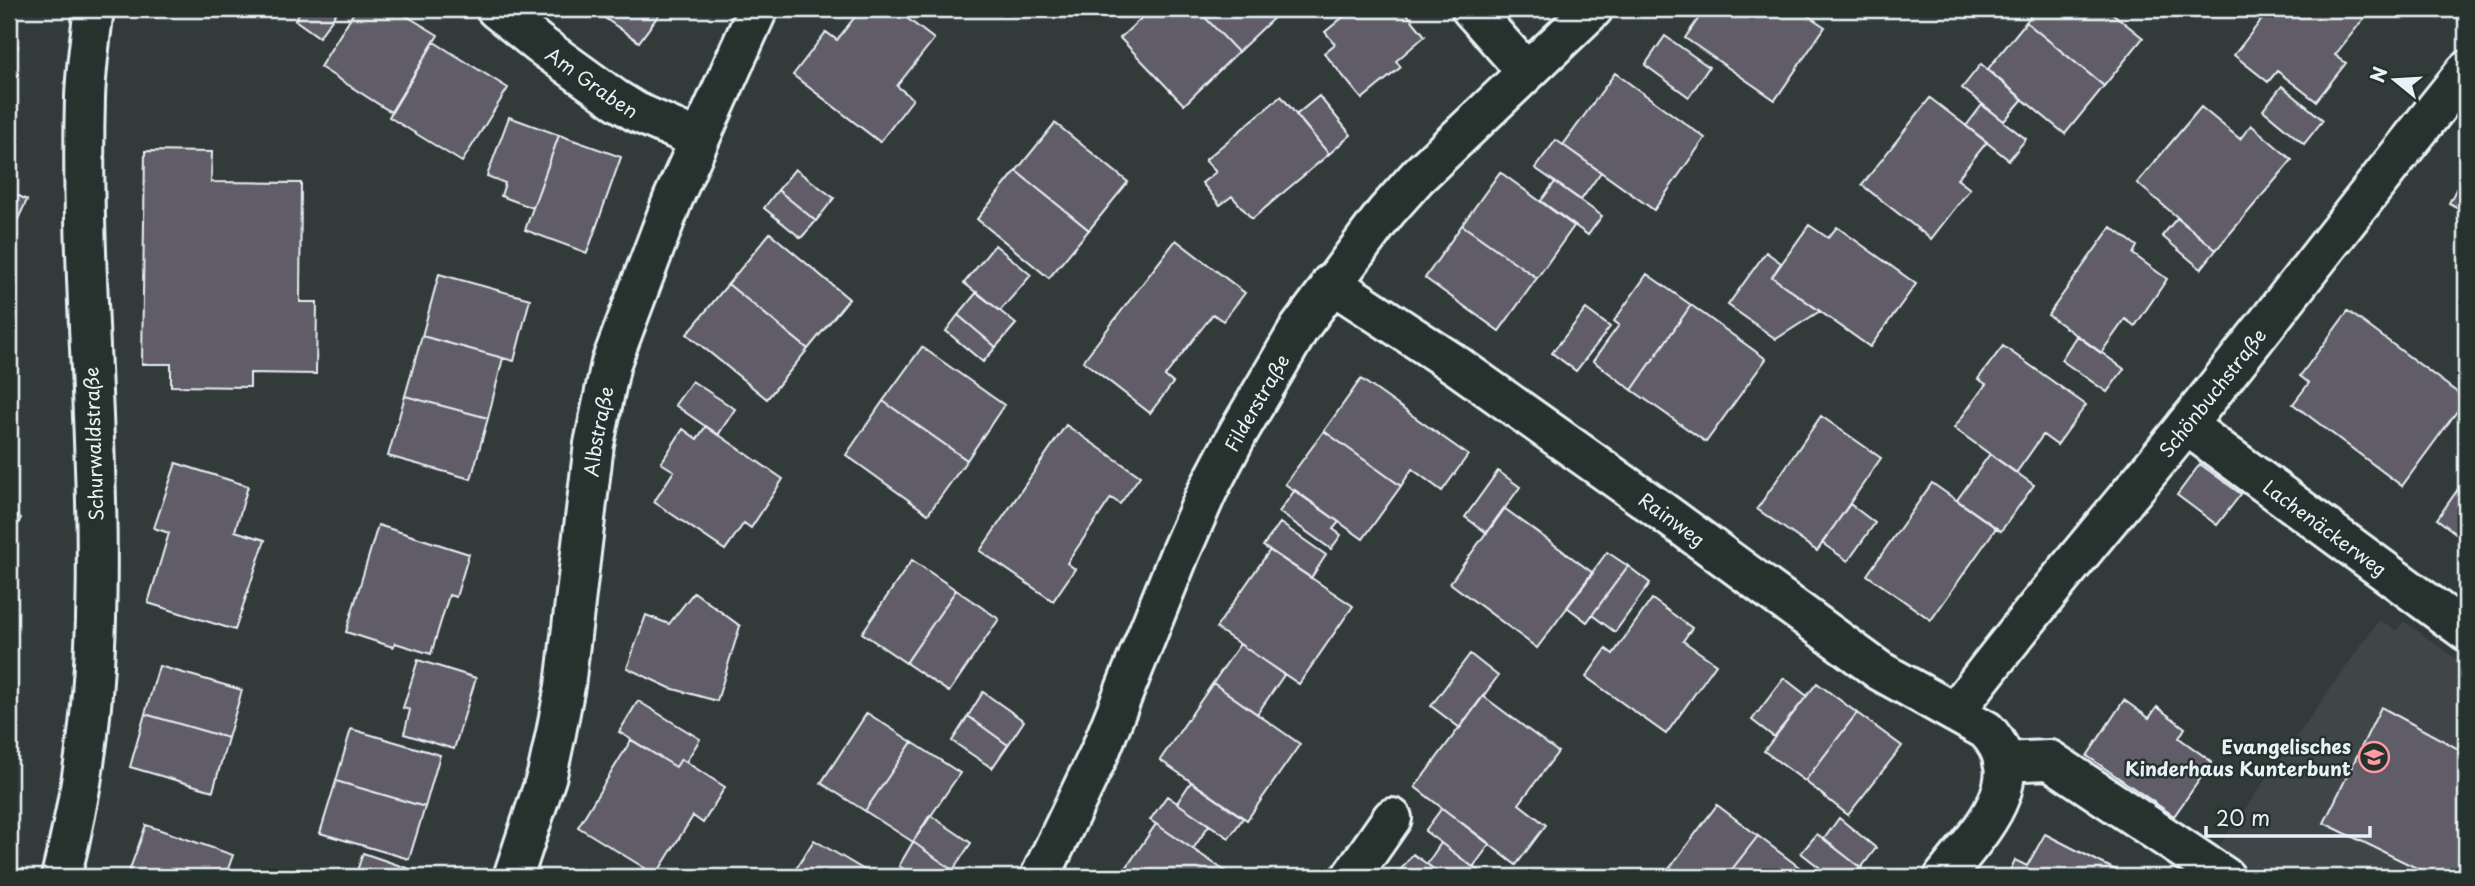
<svg xmlns="http://www.w3.org/2000/svg" width="2475" height="886" viewBox="0 0 2475 886" font-family="'Playpen Sans',sans-serif">
	<style>
		.built { fill: #404547 }
		.building { fill: #605c67; stroke: #e8f1f8; stroke-width: 2 }
		.lines { fill: none; stroke-linecap: round; stroke-linejoin: round }
		.minor-casing { stroke: #e8f1f8; stroke-width: 44 }
		.minor { stroke: #26332d; stroke-width: 38 }
		.labels { text-anchor: middle; dominant-baseline: central; stroke-width: 5; stroke-linejoin: round; paint-order: stroke }
		.street-label { font-size: 19px; fill: #e8f1f8; stroke: #26332d }
		.poi-label { font-size: 19px; font-weight: bold; fill: #e8f1f8; stroke: #26332d; text-anchor: end }
	</style>
	<rect width="100%" height="100%" fill="#323b39"/>
	<filter id="ink" filterUnits="userSpaceOnUse"><feTurbulence type="fractalNoise" baseFrequency=".0143" numOctaves="2"/><feDisplacementMap in="SourceGraphic" scale="14" xChannelSelector="R" yChannelSelector="G"/><feConvolveMatrix kernelMatrix="1 2 1 2 8 2 1 2 1" color-interpolation-filters="sRGB"/></filter>
	<g filter="url(#ink)">
		<path class="built" d="M 2379,620 L 2396,631 L 2404,621 L 2466,666 L 2466,853 L 2453,877 L 2260,877 L 2218,847 Z"/>
		<path class="building" d="M 302,9 L 339,9 L 319,37 L 295,20 Z
			M 356,9 L 395,9 L 438,35 L 391,112 L 320,67 Z
			M 592,9 L 663,9 L 639,42 Z
			M 861,9 L 895,9 L 934,39 L 897,86 L 913,99 L 880,142 L 793,75 L 826,32 L 837,40 Z
			M 1151,9 L 1197,9 L 1238,52 L 1184,105 L 1120,38 Z
			M 1197,9 L 1283,9 L 1238,52 Z
			M 1353,9 L 1403,9 L 1425,36 L 1396,61 L 1401,67 L 1362,99 L 1324,53 L 1335,44 L 1325,32 Z
			M 1705,9 L 1798,9 L 1825,27 L 1775,100 L 1685,38 Z
			M 2036,9 L 2107,9 L 2143,38 L 2104,86 L 2026,22 Z
			M 2270,9 L 2365,9 L 2369,12 L 2335,55 L 2346,63 L 2316,101 L 2277,71 L 2268,82 L 2234,55 Z
			M 2026,22 L 2104,86 L 2065,134 L 1987,70 Z
			M 1665,36 L 1709,67 L 1689,97 L 1645,65 Z
			M 9,41 L 18,46 L 9,61 Z
			M 434,42 L 508,88 L 462,162 L 389,117 Z
			M 1981,64 L 2023,99 L 2004,121 L 1962,88 Z
			M 1615,73 L 1705,138 L 1654,210 L 1563,145 Z
			M 2282,86 L 2323,120 L 2304,144 L 2263,110 Z
			M 1281,96 L 1329,154 L 1252,219 L 1232,196 L 1220,205 L 1202,183 L 1216,172 L 1205,160 Z
			M 1319,96 L 1351,135 L 1329,154 L 1296,115 Z
			M 1930,98 L 1987,142 L 1957,179 L 1970,189 L 1931,239 L 1862,185 Z
			M 1982,105 L 2026,139 L 2009,160 L 1966,126 Z
			M 2201,107 L 2240,139 L 2251,125 L 2292,160 L 2216,250 L 2137,183 Z
			M 509,117 L 559,135 L 533,208 L 501,196 L 505,183 L 487,176 Z
			M 1055,123 L 1128,182 L 1089,230 L 1016,171 Z
			M 559,135 L 621,157 L 587,253 L 525,230 Z
			M 1556,140 L 1601,172 L 1581,200 L 1535,168 Z
			M 145,151 L 212,152 L 211,182 L 301,183 L 300,302 L 317,302 L 316,374 L 250,373 L 250,387 L 171,386 L 171,364 L 142,364 Z
			M 795,169 L 834,198 L 816,221 L 778,190 Z
			M 2466,170 L 2466,212 L 2449,203 Z
			M 1016,171 L 1089,230 L 1049,278 L 977,219 Z
			M 1500,172 L 1574,226 L 1537,278 L 1462,225 Z
			M 1555,182 L 1602,216 L 1588,235 L 1541,201 Z
			M 778,190 L 816,221 L 801,238 L 764,208 Z
			M 9,191 L 27,200 L 9,238 Z
			M 2177,218 L 2216,250 L 2201,269 L 2162,236 Z
			M 1462,225 L 1537,278 L 1499,331 L 1425,278 Z
			M 1809,225 L 1828,238 L 1837,227 L 1916,284 L 1870,347 L 1772,277 Z
			M 2111,227 L 2137,246 L 2133,254 L 2167,279 L 2135,326 L 2125,319 L 2101,353 L 2048,315 Z
			M 770,233 L 849,299 L 808,349 L 728,284 Z
			M 1176,240 L 1245,293 L 1223,321 L 1213,314 L 1165,376 L 1173,383 L 1150,413 L 1083,361 Z
			M 995,245 L 1031,275 L 1000,311 L 964,283 Z
			M 1766,252 L 1781,263 L 1772,277 L 1820,311 L 1776,339 L 1728,305 Z
			M 439,274 L 530,299 L 514,361 L 422,336 Z
			M 1647,274 L 1691,305 L 1632,390 L 1593,361 L 1619,325 L 1614,321 Z
			M 728,284 L 808,349 L 767,399 L 687,334 Z
			M 977,292 L 1016,324 L 996,347 L 958,315 Z
			M 1691,305 L 1766,359 L 1706,442 L 1632,390 Z
			M 1586,309 L 1610,327 L 1576,371 L 1552,353 Z
			M 2348,311 L 2466,399 L 2402,486 L 2293,404 L 2309,383 L 2300,376 Z
			M 958,315 L 996,347 L 983,362 L 946,331 Z
			M 2077,335 L 2124,369 L 2107,392 L 2061,360 Z
			M 422,336 L 503,358 L 488,418 L 405,396 Z
			M 2003,346 L 2086,405 L 2057,445 L 2043,435 L 2016,473 L 1954,428 L 1986,384 L 1978,379 Z
			M 922,347 L 1004,405 L 967,460 L 883,401 Z
			M 1361,379 L 1468,455 L 1442,491 L 1412,469 L 1401,486 L 1324,431 Z
			M 692,381 L 735,409 L 718,435 L 675,405 Z
			M 405,396 L 488,418 L 471,479 L 388,456 Z
			M 883,401 L 967,460 L 928,514 L 846,455 Z
			M 1821,416 L 1881,458 L 1817,551 L 1757,509 Z
			M 1066,425 L 1140,476 L 1120,504 L 1111,498 L 1067,563 L 1075,569 L 1053,601 L 980,551 Z
			M 706,426 L 783,479 L 751,528 L 744,523 L 725,550 L 654,502 L 674,471 L 661,463 L 683,429 L 697,439 Z
			M 1324,431 L 1401,486 L 1363,539 L 1285,484 Z
			M 1990,454 L 2034,485 L 2001,531 L 1957,500 Z
			M 176,463 L 248,486 L 235,531 L 265,540 L 235,630 L 148,603 L 169,533 L 154,528 Z
			M 2200,464 L 2241,494 L 2217,525 L 2177,495 Z
			M 1498,471 L 1520,487 L 1487,533 L 1465,517 Z
			M 2466,478 L 2466,541 L 2437,519 Z
			M 1932,483 L 1996,528 L 1931,620 L 1867,575 Z
			M 1295,490 L 1339,522 L 1333,529 L 1341,535 L 1331,549 L 1279,512 Z
			M 1850,504 L 1875,523 L 1848,561 L 1822,543 Z
			M 1504,508 L 1593,573 L 1537,648 L 1450,583 Z
			M 9,512 L 21,518 L 9,542 Z
			M 1280,523 L 1326,555 L 1311,578 L 1263,546 Z
			M 378,525 L 469,554 L 456,597 L 449,595 L 431,654 L 395,643 L 393,647 L 346,632 Z
			M 1270,550 L 1353,606 L 1299,684 L 1216,628 Z
			M 1607,552 L 1628,566 L 1587,622 L 1567,607 Z
			M 912,560 L 956,590 L 906,663 L 862,633 Z
			M 1628,566 L 1650,583 L 1615,632 L 1592,615 Z
			M 956,590 L 999,619 L 949,692 L 906,663 Z
			M 694,592 L 740,626 L 717,701 L 670,688 L 627,668 L 646,615 L 669,624 Z
			M 1652,599 L 1692,628 L 1683,641 L 1716,664 L 1666,734 L 1586,677 L 1606,649 L 1613,654 Z
			M 1240,644 L 1284,675 L 1257,714 L 1213,683 Z
			M 1470,654 L 1498,676 L 1460,728 L 1431,706 Z
			M 418,660 L 476,678 L 454,749 L 404,734 L 410,710 L 403,708 Z
			M 159,666 L 242,690 L 228,738 L 145,714 Z
			M 1784,678 L 1807,696 L 1774,737 L 1752,720 Z
			M 1213,683 L 1300,744 L 1247,820 L 1160,760 Z
			M 1817,683 L 1857,713 L 1805,781 L 1764,751 Z
			M 983,692 L 1024,721 L 1008,745 L 968,716 Z
			M 1483,696 L 1558,752 L 1519,804 L 1546,825 L 1516,865 L 1415,787 Z
			M 2124,700 L 2149,718 L 2157,707 L 2185,728 L 2179,738 L 2212,762 L 2174,816 L 2087,756 Z
			M 638,701 L 700,739 L 686,762 L 681,759 L 676,767 L 619,732 Z
			M 2381,707 L 2466,753 L 2466,853 L 2453,877 L 2435,877 L 2324,823 Z
			M 867,713 L 912,742 L 865,811 L 821,783 Z
			M 1857,713 L 1902,746 L 1848,815 L 1805,781 Z
			M 145,714 L 228,738 L 213,791 L 130,767 Z
			M 968,716 L 1008,745 L 992,768 L 952,741 Z
			M 351,729 L 440,755 L 425,807 L 336,781 Z
			M 631,740 L 676,767 L 681,759 L 725,787 L 703,823 L 693,816 L 656,875 L 578,827 Z
			M 912,742 L 960,773 L 913,842 L 865,811 Z
			M 336,781 L 425,807 L 409,859 L 320,833 Z
			M 1191,782 L 1243,818 L 1229,838 L 1177,803 Z
			M 1167,796 L 1209,825 L 1193,849 L 1150,820 Z
			M 1717,805 L 1758,836 L 1726,877 L 1663,877 Z
			M 1442,808 L 1490,844 L 1473,867 L 1425,831 Z
			M 930,815 L 971,843 L 953,870 L 913,842 Z
			M 1839,818 L 1876,848 L 1861,868 L 1824,839 Z
			M 1156,824 L 1231,875 L 1229,877 L 1120,877 Z
			M 146,825 L 233,855 L 225,877 L 127,877 Z
			M 1817,834 L 1861,868 L 1854,877 L 1832,877 L 1801,853 Z
			M 2045,834 L 2129,877 L 2007,877 L 2015,860 L 2027,866 Z
			M 1758,836 L 1799,867 L 1793,877 L 1726,877 Z
			M 814,840 L 876,877 L 791,877 Z
			M 913,842 L 953,870 L 949,877 L 917,877 L 899,866 Z
			M 1441,843 L 1485,876 L 1484,877 L 1444,877 L 1427,864 Z
			M 363,853 L 430,876 L 429,877 L 355,877 Z
			M 1413,854 L 1427,864 L 1444,877 L 1395,877 Z
			M 1799,867 L 1813,877 L 1793,877 Z"/>
		<g class="lines">
			<g class="minor-casing">
				<g id="minor">
					<path id="s1" d="M 496,9 L 539,44 L 615,99 L 636,112 L 698,139"/>
					<path d="M 1471,9 L 1526,71"/>
					<path id="s2" d="M 1331,283 L 1456,365 L 1656,507 L 1880,671 L 1986,730 C 2035,781 1975,836 1944,877"/>
					<path id="s3" d="M 2186,425 L 2466,631"/>
					<path id="s4" d="M 1955,712 C 2029,613 2110,520 2187,424 C 2281,307 2372,187 2466,71"/>
					<path d="M 2003,762 L 2050,760 L 2225,877"/>
					<path d="M 61,877 C 75,821 86,764 91,706 C 109,503 79,301 85,98 C 86,68 90,38 94,9"/>
					<path id="s5" d="M 513,877 L 547,775 L 556,733 L 565,686 L 594,444 L 611,363 L 673,199 L 758,9"/>
					<path id="s6" d="M 1040,877 L 1099,754 L 1180,553 L 1207,492 L 1238,433 L 1299,329 L 1386,212 L 1418,176 L 1593,9"/>
					<path d="M 1351,877 L 1392,818"/>
				</g>
			</g>
			<use href="#minor" class="minor"/>
		</g>
	</g>
	<defs>
		<g id="school-ring" transform="scale(1.575)"><circle r="9.5" fill="#26332d" stroke="#ff9aa2" stroke-width="1.5"/><path d="M0-5L7-2L0 1L-7-2ZM-4 1L0 2.5L4 1V4Q0 6-4 4Z" fill="#ff9aa2"/></g>
	</defs>
	<g fill-rule="evenodd">
		<use href="#school-ring" x="2374" y="757"/>
	</g>
	<g class="labels">
		<g class="street-label">
			<text stroke="none"><textPath href="#s1" startOffset="121">Am Graben</textPath></text>
			<text stroke="none"><textPath href="#s4" startOffset="410">Schönbuchstraße</textPath></text>
			<text stroke="none"><textPath href="#s6" startOffset="522">Filderstraße</textPath></text>
			<text stroke="none"><textPath href="#s5" startOffset="455">Albstraße</textPath></text>
			<text transform="translate(93 444) rotate(-92)">Schurwaldstraße</text>
			<text stroke="none"><textPath href="#s2" startOffset="415">Rainweg</textPath></text>
			<text stroke="none"><textPath href="#s3" startOffset="173">Lachenäckerweg</textPath></text>
		</g>
		<g class="poi-label">
			<text x="2351" y="746">Evangelisches<tspan x="2351" dy="22">Kinderhaus Kunterbunt</tspan></text>
		</g>
	</g>
	<rect width="2475" height="886" fill="none" stroke="#26332d" stroke-width="35"/>
	<rect x="18" y="18" width="2440" height="851" fill="none" stroke="#e8f1f8" stroke-width="2.5" filter="url(#ink)"/>
	<g transform="translate(2395 80) rotate(288)" stroke="#26332d" stroke-width="5" paint-order="stroke">
	<path d="M0-5L12 26L0 18L-12 26Z" fill="#e8f1f8"/>
	<text y="-10" font-size="19" font-weight="bold" text-anchor="middle" fill="#e8f1f8">N</text>
	</g>
	<path d="M2206 826v10h164v-10" fill="none" stroke="#e8f1f8" stroke-width="3.5"/>
	<text x="2216" y="826" font-size="21" fill="#e8f1f8" stroke="#26332d" stroke-width="5" paint-order="stroke">20 m</text>
</svg>
